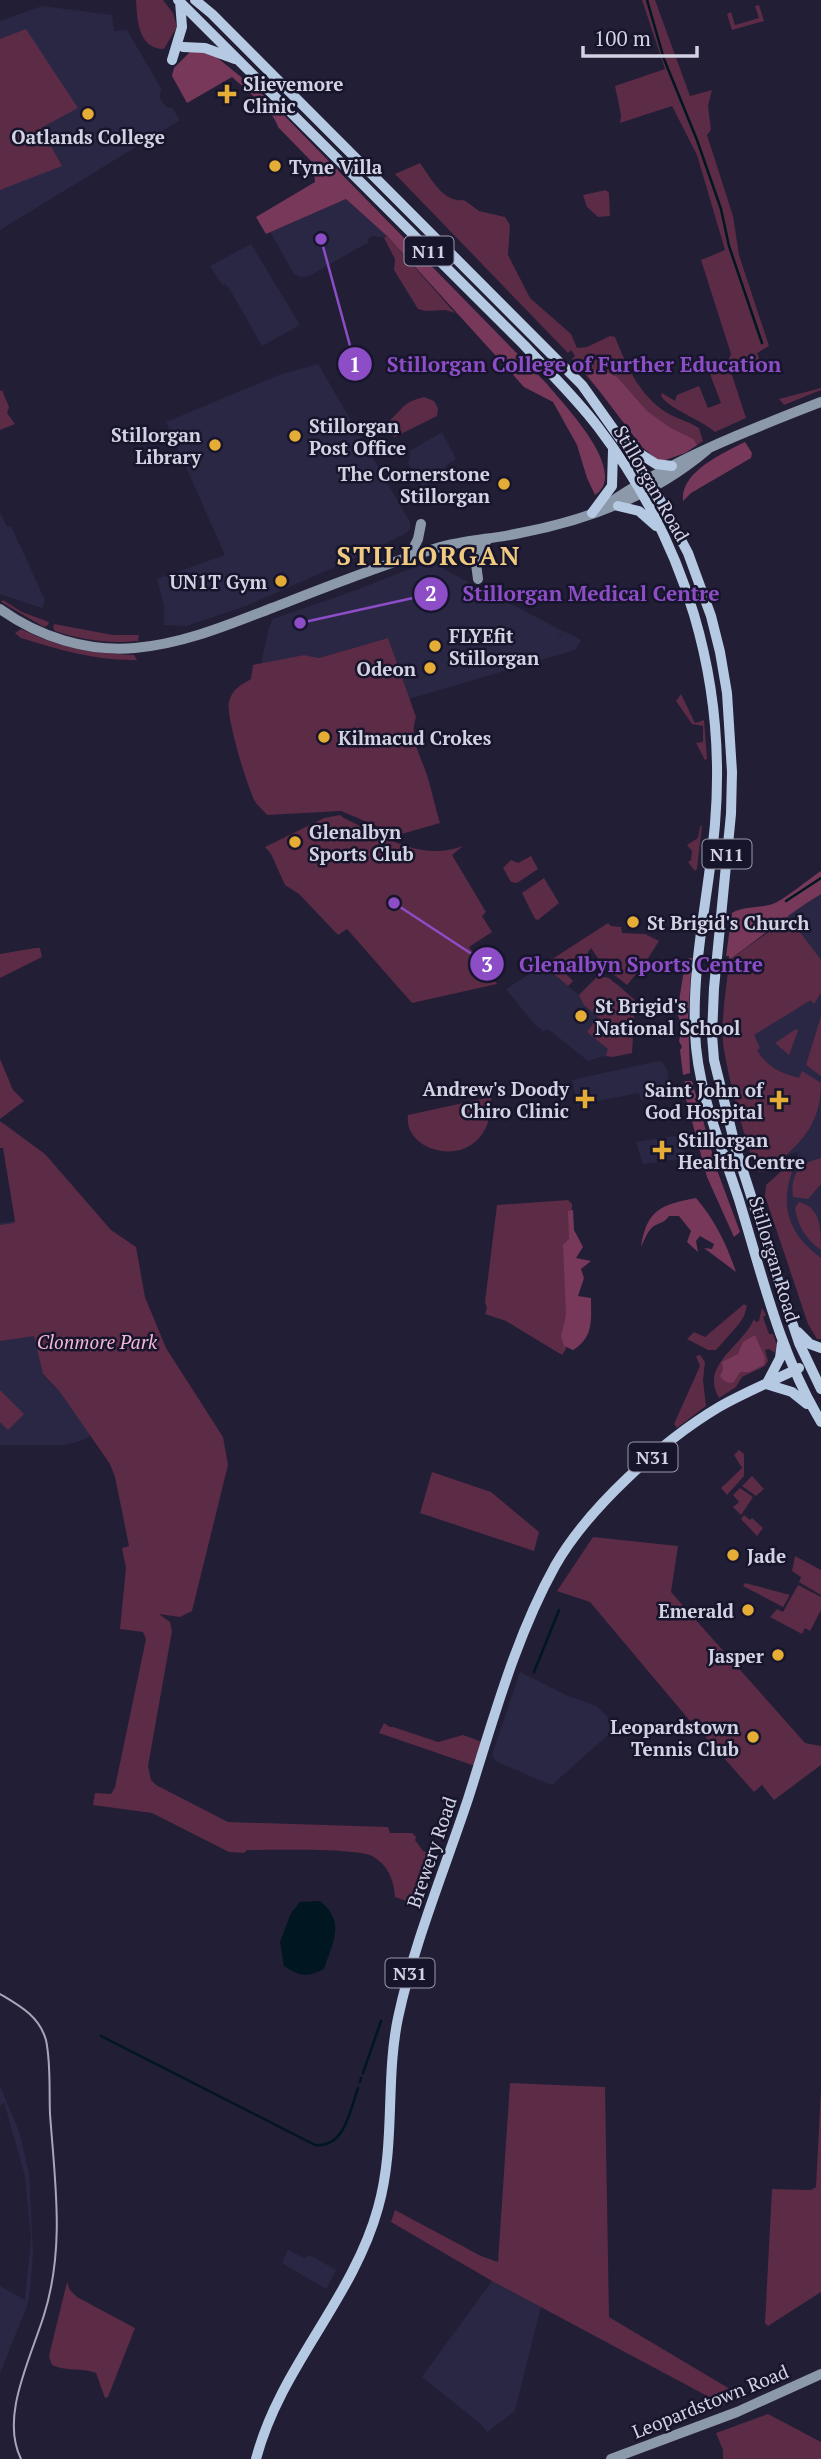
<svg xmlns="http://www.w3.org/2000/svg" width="821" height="2459" viewBox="0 0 821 2459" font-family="'PT Serif',serif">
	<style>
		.built { fill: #2a2745 }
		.green { fill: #5c2b45 }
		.forest { fill: #78385a }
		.water { fill: #001721 }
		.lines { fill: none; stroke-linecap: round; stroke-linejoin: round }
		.stream { stroke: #001721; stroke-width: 2.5 }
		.secondary { stroke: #8c99aa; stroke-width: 10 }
		.trunk { stroke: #b6c9e2; stroke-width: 10 }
		.tram { stroke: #a8a7b9; stroke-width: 2 }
		.poi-dot { fill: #e5ad36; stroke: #17152c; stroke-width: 2.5 }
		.labels { text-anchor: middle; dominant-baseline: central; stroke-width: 5; stroke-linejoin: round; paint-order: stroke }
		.shield { fill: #17152c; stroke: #9a99ab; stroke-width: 2 }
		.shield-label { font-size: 18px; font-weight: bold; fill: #d2d2e2 }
		.poi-label { font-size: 19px; font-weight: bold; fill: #d2d2e2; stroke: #17152c; text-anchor: start }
		.street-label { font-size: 19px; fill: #d2d2e2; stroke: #17152c }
		.park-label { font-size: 19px; font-style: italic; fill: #f4b8d4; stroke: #17152c }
		.district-label { font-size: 26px; font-weight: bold; letter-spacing: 2px; fill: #f1ca82; stroke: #17152c }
		.leader { fill: none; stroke: #8c4dc6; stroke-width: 2.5 }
		.callout-dot { fill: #8c4dc6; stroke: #17152c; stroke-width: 2.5 }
		.mark-label { font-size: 21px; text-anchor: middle; font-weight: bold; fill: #fff }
		.callout-label { font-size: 21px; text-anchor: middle; font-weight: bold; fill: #8c4dc6; stroke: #17152c; stroke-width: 5; stroke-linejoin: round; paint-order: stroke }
	</style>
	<rect width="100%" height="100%" fill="#211e36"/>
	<path class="built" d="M 42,6 L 112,15 L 114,31 L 127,30 L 162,90 L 160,92 L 160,98 L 166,107 L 172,108 L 180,120 L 0,230 L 0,21 Z
		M 346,199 L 387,236 L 384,238 L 373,236 L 367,239 L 369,242 L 309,276 L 301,277 L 294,274 L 270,232 Z
		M 251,244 L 300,325 L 262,346 L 229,288 L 225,284 L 222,285 L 210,266 Z
		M 318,364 L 410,522 L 410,529 L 406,533 L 371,551 L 246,606 L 186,626 L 164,625 L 164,605 L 157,579 L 225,555 L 166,422 L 279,375 Z
		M 442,432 L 454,455 L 455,460 L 445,466 L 448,472 L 422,487 L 408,463 L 411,450 Z
		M 0,512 L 7,527 L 11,526 L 45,600 L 42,608 L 0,594 Z
		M 435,559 L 445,570 L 563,631 L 555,644 L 564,631 L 581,640 L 575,650 L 409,699 L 388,638 L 319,658 L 304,655 L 261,664 L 269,627 L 273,619 L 351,592 Z
		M 821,894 L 821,1262 L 808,1275 L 765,1196 L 797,1160 L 798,1152 L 787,1155 L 765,1172 L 757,1170 L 724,1048 L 723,1022 L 787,915 Z
		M 543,965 L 579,995 L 598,976 L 603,977 L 619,985 L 635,1000 L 632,1053 L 600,1057 L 588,1061 L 548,1029 L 541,1032 L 541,1029 L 535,1025 L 506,989 Z
		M 658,1061 L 662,1062 L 667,1069 L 672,1095 L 641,1100 L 639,1093 L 577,1105 L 572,1080 Z
		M 682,1135 L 686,1158 L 643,1164 L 636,1142 Z
		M 15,1221 L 43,1375 L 60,1392 L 92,1436 L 74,1443 L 61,1445 L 0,1445 L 0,1223 Z
		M 520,1672 L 566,1695 L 596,1706 L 609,1718 L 610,1733 L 553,1784 L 549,1784 L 495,1761 L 492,1755 Z
		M 0,2086 L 19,2131 L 29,2174 L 33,2253 L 30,2291 L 27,2306 L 0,2373 L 0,2286 L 25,2300 L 31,2239 L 25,2176 L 4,2102 L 0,2106 Z
		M 288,2250 L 304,2258 L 310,2255 L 336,2270 L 326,2289 L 282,2263 Z
		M 492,2281 L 541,2307 L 515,2411 L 487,2432 L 482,2425 L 422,2377 Z"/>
	<path class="green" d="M 136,0 L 163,0 L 173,13 L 177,27 L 164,49 C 138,49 137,19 136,0 Z
		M 642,0 L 655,0 L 690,96 L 712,90 L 708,106 L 711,130 L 707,135 L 733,216 L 739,255 L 769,346 L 757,353 L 760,361 L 731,372 L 746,418 L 715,432 C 700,419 669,409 661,396 L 662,393 L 675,401 L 677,395 L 699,386 L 708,408 L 721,403 L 710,374 C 720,367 727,366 731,354 L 701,260 L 725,250 L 697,155 L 672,106 L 620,123 L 621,115 L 615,86 L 665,69 Z
		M 759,5 L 764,21 L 732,30 L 727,14 L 731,12 L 735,25 L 759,18 L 755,6 Z
		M 26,29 L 78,108 L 41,128 L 62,166 L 0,190 L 0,39 Z
		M 420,163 C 431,178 443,203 464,200 L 479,211 L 505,217 L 510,225 L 508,255 L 530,298 L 571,334 L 577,348 L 587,347 L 610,336 L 615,337 C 627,367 640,397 669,414 C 678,419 690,422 699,428 L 703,441 L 685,453 L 642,447 L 625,421 L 572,359 L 575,356 L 571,350 L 568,353 L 395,174 Z
		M 606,190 L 609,193 L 610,216 L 598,217 L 587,207 L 583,195 Z
		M 387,236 L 455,313 L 446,310 L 426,311 L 418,309 L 394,270 L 395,259 L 384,238 Z
		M 821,388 L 821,390 L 784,405 L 779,399 Z
		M 2,390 L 9,407 L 7,413 L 15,424 L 0,430 L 0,391 Z
		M 424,397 L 434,401 L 438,408 L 437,416 L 395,437 L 384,431 L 383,425 C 402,414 398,403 424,397 Z
		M 3,600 L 22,612 L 49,622 L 48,625 L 44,627 L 1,602 Z
		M 54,624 L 113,635 L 139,635 L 138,641 C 109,644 82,640 55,631 L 53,628 Z
		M 21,629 C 66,650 86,652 134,655 L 137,660 C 96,661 60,650 21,638 L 15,633 Z
		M 388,638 L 416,717 C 409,739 420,754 427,775 C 432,791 435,807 440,823 L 398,835 L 341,811 L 267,815 C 264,811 259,807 256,803 C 248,791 225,713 229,702 C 232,689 241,685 251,679 L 253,665 L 304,655 L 319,658 Z
		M 681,694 L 695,723 L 704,720 L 707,759 L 705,760 L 696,743 L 703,742 L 703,726 L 692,724 L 676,701 Z
		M 340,815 L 344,818 C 382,836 421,862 463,846 L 452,855 L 486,912 L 482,916 L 492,932 L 469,947 L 497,984 L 412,1003 L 347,929 L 338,935 L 299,894 L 285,885 L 271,854 L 265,847 L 324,818 Z
		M 702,825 L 697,869 L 695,871 L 688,862 L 691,860 L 692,851 L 687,845 L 698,838 L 700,827 Z
		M 531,856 L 538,869 L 517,883 L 511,882 L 503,868 L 511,860 L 518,863 Z
		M 544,878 L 559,903 L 538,920 L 535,919 L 522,893 Z
		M 787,915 L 821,960 L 821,993 L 814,1004 L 811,1000 L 754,1035 L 760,1048 L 757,1050 C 767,1067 780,1073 799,1078 L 802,1071 L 821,1083 C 821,1119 806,1138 782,1159 C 775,1165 769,1172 759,1172 C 748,1156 724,1062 723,1041 C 721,1015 727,987 729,960 L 770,931 Z
		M 608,923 L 611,926 L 621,927 L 622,933 L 645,934 L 659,941 L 645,963 L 627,985 L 603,966 L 591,948 L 588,952 L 589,956 L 585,959 L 579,954 L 562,970 L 573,981 L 568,986 L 543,965 Z
		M 35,948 L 40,948 L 42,957 L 0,978 L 0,954 Z
		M 598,976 L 609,978 L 635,1000 L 632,1053 L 613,1057 L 606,1056 L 608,1049 L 587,1032 L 598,1017 L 584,1005 L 579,995 Z
		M 821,1016 L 821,1076 L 806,1065 Z
		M 796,1029 L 798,1031 L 789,1055 L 775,1043 Z
		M 0,1059 L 13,1090 L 24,1101 L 0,1119 Z
		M 491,1097 C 494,1175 402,1158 408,1115 Z
		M 0,1121 L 45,1154 L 111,1230 L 136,1247 L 145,1297 L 166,1348 L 223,1437 L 228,1465 L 192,1611 L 180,1617 L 159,1614 L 170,1622 L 172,1631 L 148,1766 L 151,1780 L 156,1785 L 228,1822 L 388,1827 L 390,1833 L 412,1833 L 416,1837 L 415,1840 L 423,1851 L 427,1852 L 428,1856 L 418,1885 L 427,1889 L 421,1906 L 395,1897 C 394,1880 388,1865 372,1856 C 357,1848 270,1850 247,1850 L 244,1853 L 229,1852 L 152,1813 L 93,1805 L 95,1793 L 111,1794 L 115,1787 L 146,1639 L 143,1632 L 120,1629 L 126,1568 L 122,1548 L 129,1546 L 115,1477 L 110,1464 L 60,1392 L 43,1374 L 34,1336 L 0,1341 L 0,1225 L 14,1223 L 15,1221 L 3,1148 L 0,1148 Z
		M 821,1158 L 821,1184 L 808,1199 L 793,1197 C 790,1174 800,1163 821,1158 Z
		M 795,1159 L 797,1160 C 778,1201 785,1231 821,1258 L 821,1339 L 817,1339 L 808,1324 L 765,1196 L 766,1185 Z
		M 568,1200 L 572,1204 L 566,1349 L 562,1355 L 506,1321 L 485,1314 L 487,1308 L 485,1302 L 497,1205 Z
		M 799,1202 C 821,1207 821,1230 821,1250 C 806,1239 798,1227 795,1208 Z
		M 744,1304 L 747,1306 L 744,1316 L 739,1324 L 716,1350 L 708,1350 L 687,1339 L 694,1332 L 705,1337 Z
		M 762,1308 L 766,1315 L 763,1317 L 769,1334 L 773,1334 L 777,1345 L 775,1353 L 769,1349 L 765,1350 L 768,1361 L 765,1366 L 742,1377 L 736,1387 L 719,1398 C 699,1365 743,1346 754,1319 L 756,1322 L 759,1321 Z
		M 700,1355 L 705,1362 L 703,1380 L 706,1406 L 677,1428 L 674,1424 L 700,1366 L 696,1356 Z
		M 0,1390 L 24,1414 L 8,1430 L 0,1422 Z
		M 739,1450 L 744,1454 L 744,1476 L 727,1495 L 721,1488 L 742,1468 L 734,1455 Z
		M 432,1472 L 491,1492 L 539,1532 L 534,1551 L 420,1513 Z
		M 752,1476 L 764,1489 L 756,1496 L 742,1486 Z
		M 740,1488 L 753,1497 L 741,1515 L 733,1507 L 739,1502 L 733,1495 Z
		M 744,1515 L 750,1520 L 752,1518 L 763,1528 L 757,1536 L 741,1519 Z
		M 593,1537 L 678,1546 L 671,1592 L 805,1743 L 821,1746 L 821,1765 L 774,1800 L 762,1785 L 754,1792 L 701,1732 L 704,1728 L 696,1718 L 690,1721 L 590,1602 L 557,1591 Z
		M 795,1556 L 821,1570 L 821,1595 L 799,1582 L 801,1577 L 792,1571 Z
		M 745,1583 L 790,1595 L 783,1607 L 743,1586 Z
		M 798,1585 L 821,1597 L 821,1610 L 810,1631 L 805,1628 L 802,1634 L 770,1617 L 777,1609 L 783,1612 Z
		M 384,1723 L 390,1727 L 393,1727 L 438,1742 L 463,1735 L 485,1743 L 478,1767 L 379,1733 Z
		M 510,2083 L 605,2087 L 609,2317 L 745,2398 L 724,2405 L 492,2281 L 391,2222 L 395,2210 L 481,2256 L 498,2262 Z
		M 821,2089 L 821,2292 L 768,2326 L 765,2323 L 772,2189 L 811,2190 L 816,2187 Z
		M 67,2282 L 70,2290 L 77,2297 L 135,2328 L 108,2397 L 105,2398 L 96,2373 C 82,2367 65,2372 52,2365 L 49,2356 Z
		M 768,2414 L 821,2442 L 821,2459 L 723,2459 L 723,2450 L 716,2433 Z"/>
	<path class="forest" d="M 192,50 L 214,55 L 268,99 L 547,384 C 564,405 630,472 595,495 L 587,478 L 577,445 L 553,402 L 524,387 L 387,236 L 346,199 L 266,234 L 256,217 L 315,182 L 313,163 L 278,127 C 275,112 244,88 232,77 L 187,103 L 172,76 L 174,68 Z
		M 600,369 L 617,377 L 647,411 L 669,427 L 693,439 L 697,445 L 685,453 L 660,462 L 642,447 L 588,376 L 593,370 Z
		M 745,442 L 752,453 L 751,458 L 691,493 L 683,501 C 680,472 723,453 745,442 Z
		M 821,871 L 821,894 C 788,914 760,938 729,960 L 729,956 L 726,956 L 732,913 C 744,905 761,909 775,903 C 786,898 809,879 821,871 Z
		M 692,958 L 688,1017 L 690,1073 L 683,1075 L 680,1050 L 682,1047 L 679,1041 L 682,1026 L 677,1013 L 684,970 L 685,959 Z
		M 685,1081 L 692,1081 L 717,1170 L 740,1232 L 734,1237 L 707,1177 L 683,1088 Z
		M 696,1198 C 715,1220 727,1245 736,1272 L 704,1248 L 712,1249 L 714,1244 L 700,1236 L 696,1241 L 698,1252 L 687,1242 L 691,1231 L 679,1216 L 669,1216 C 664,1223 661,1222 654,1226 C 647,1231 645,1239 641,1247 C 647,1209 661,1205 696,1198 Z
		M 573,1210 L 574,1230 L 583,1247 L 576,1258 L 591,1261 L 581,1269 L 584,1278 L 578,1296 L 591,1298 C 591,1320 594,1337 573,1350 L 564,1346 L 561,1336 L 566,1315 L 563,1245 L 569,1239 L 568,1211 Z
		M 755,1335 L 765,1358 L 764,1365 L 749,1372 L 740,1372 L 734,1382 C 728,1384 724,1382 720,1376 L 723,1370 L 722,1362 L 738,1354 L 743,1342 Z"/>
	<path class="water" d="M 320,1901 C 346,1922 333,1942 324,1969 C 307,1978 299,1976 284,1966 L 280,1942 L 291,1913 L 300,1902 Z"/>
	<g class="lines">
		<path class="stream" d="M 647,0 L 664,59 L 697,140 L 721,209 L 729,246 L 762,343
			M 786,901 L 821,878
			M 534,1672 L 559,1610
			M 101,2036 L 315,2145 C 345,2148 350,2110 358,2088
			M 363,2073 L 381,2021
			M 360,2082 L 361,2078"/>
		<path class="secondary" d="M 605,506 C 671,460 746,431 821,402
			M 408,559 L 418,539 L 421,524
			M 478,579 L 475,556 L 488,539
			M 0,609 C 39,637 87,652 135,648 C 183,644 228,625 272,608 C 326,587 381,565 437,548 C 464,540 493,539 520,533 C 589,520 654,495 707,450
			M 611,2459 L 737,2412 L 821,2374"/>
		<path class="trunk" d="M 178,0 L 524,345 C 549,372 576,398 598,427 C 686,543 727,679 715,824 C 709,893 692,962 695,1032 C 697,1090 721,1145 739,1200 C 762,1275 780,1354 821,1422
			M 195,0 L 212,14 L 582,385 L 649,479 L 688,553 L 711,616 L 720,652 L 727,693 L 732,772 L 731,814 L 714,988 L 712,1035 L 714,1060 L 736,1149 L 778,1280 L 799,1343 L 821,1389
			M 183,47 L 205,48 L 235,59
			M 172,60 L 182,27 L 180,1
			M 631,448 L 656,464 L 672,466
			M 618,506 L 639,511 L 656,526
			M 592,513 L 612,486 L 613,450
			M 798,1332 L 810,1344 L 821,1348
			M 767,1383 L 780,1358 L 782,1343
			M 766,1384 L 792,1392 L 807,1404
			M 256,2459 C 280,2367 353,2299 378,2208 C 396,2145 385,2080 398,2018 C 414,1943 444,1871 468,1799 C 493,1721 515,1638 555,1566 C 588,1508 662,1441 719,1407 C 745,1392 773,1381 799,1368"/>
		<path class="tram" d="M 0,1994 C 20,2006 39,2016 46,2040 C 51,2064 49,2090 50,2114 C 55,2183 65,2248 44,2315 C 30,2360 0,2417 21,2459"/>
	</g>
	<g class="poi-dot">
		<path d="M223.5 83.5h7v7h7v7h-7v7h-7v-7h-7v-7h7z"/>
		<circle cx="88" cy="114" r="7"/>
		<circle cx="275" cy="166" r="7"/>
		<circle cx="295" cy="436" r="7"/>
		<circle cx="215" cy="445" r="7"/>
		<circle cx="504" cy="484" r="7"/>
		<circle cx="281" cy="581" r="7"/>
		<circle cx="435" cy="646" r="7"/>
		<circle cx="430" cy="668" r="7"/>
		<circle cx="324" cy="737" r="7"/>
		<circle cx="295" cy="842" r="7"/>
		<circle cx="633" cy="922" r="7"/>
		<circle cx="581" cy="1016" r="7"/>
		<path d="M581.5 1088.5h7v7h7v7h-7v7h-7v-7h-7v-7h7z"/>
		<path d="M775.5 1089.5h7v7h7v7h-7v7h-7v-7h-7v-7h7z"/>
		<path d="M658.5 1139.5h7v7h7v7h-7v7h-7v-7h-7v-7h7z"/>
		<circle cx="733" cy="1555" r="7"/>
		<circle cx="748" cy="1610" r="7"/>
		<circle cx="778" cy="1655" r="7"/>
		<circle cx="753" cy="1737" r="7"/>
	</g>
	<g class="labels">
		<g class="shield">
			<rect x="404.5" y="236.5" width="49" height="29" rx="5"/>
			<rect x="702.5" y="839.5" width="49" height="29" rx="5"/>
			<rect x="628.5" y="1442.5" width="49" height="29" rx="5"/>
			<rect x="385.5" y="1958.5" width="49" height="29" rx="5"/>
		</g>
		<g class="shield-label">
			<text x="429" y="251">N11</text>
			<text x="727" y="854">N11</text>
			<text x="653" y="1457">N31</text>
			<text x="410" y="1973">N31</text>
		</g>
		<g class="poi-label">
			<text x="243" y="83">Slievemore<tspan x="243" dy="22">Clinic</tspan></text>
			<text x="88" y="136" text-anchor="middle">Oatlands College</text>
			<text x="289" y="166">Tyne Villa</text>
			<text x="309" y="425">Stillorgan<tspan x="309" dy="22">Post Office</tspan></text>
			<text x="201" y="434" text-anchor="end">Stillorgan<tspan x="201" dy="22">Library</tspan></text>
			<text x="490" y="473" text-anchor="end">The Cornerstone<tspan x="490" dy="22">Stillorgan</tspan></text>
			<text x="267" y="581" text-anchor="end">UN1T Gym</text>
			<text x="449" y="635">FLYEfit<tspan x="449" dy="22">Stillorgan</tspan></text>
			<text x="416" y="668" text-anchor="end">Odeon</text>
			<text x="338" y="737">Kilmacud Crokes</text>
			<text x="309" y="831">Glenalbyn<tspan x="309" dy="22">Sports Club</tspan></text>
			<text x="647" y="922">St Brigid's Church</text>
			<text x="595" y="1005">St Brigid's<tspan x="595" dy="22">National School</tspan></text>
			<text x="569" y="1088" text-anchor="end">Andrew's Doody<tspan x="569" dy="22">Chiro Clinic</tspan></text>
			<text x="763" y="1089" text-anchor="end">Saint John of<tspan x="763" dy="22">God Hospital</tspan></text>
			<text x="678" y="1139">Stillorgan<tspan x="678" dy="22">Health Centre</tspan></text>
			<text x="747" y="1555">Jade</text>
			<text x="734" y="1610" text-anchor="end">Emerald</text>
			<text x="764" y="1655" text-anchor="end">Jasper</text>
			<text x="739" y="1726" text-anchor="end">Leopardstown<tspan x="739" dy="22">Tennis Club</tspan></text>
		</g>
		<g class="street-label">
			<text transform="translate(652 483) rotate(60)">Stillorgan Road</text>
			<text transform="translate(775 1259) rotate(73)">Stillorgan Road</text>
			<text transform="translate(431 1852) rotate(-71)">Brewery Road</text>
			<text transform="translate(710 2401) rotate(-22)">Leopardstown Road</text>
		</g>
		<g class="park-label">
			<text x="97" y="1341">Clonmore Park</text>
		</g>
		<g class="district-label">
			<text x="429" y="555">STILLORGAN</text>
		</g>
	</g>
	<path class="leader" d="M321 239L355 364M300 623L431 594M394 903L487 964"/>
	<g class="callout-dot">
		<circle cx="321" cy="239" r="7"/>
		<circle cx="300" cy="623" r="7"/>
		<circle cx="394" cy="903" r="7"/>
		<circle cx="355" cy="364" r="18"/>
		<circle cx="431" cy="594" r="18"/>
		<circle cx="487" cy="964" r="18"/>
	</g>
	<g class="mark-label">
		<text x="355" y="372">1</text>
		<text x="431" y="601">2</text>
		<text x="487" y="972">3</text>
	</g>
	<g class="callout-label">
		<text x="584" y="372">Stillorgan College of Further Education</text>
		<text x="591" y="601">Stillorgan Medical Centre</text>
		<text x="641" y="972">Glenalbyn Sports Centre</text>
	</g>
	<path d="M583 46v10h114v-10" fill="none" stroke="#d2d2e2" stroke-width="3.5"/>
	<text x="594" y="46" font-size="21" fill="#d2d2e2" stroke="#17152c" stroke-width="5" paint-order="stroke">100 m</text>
</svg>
